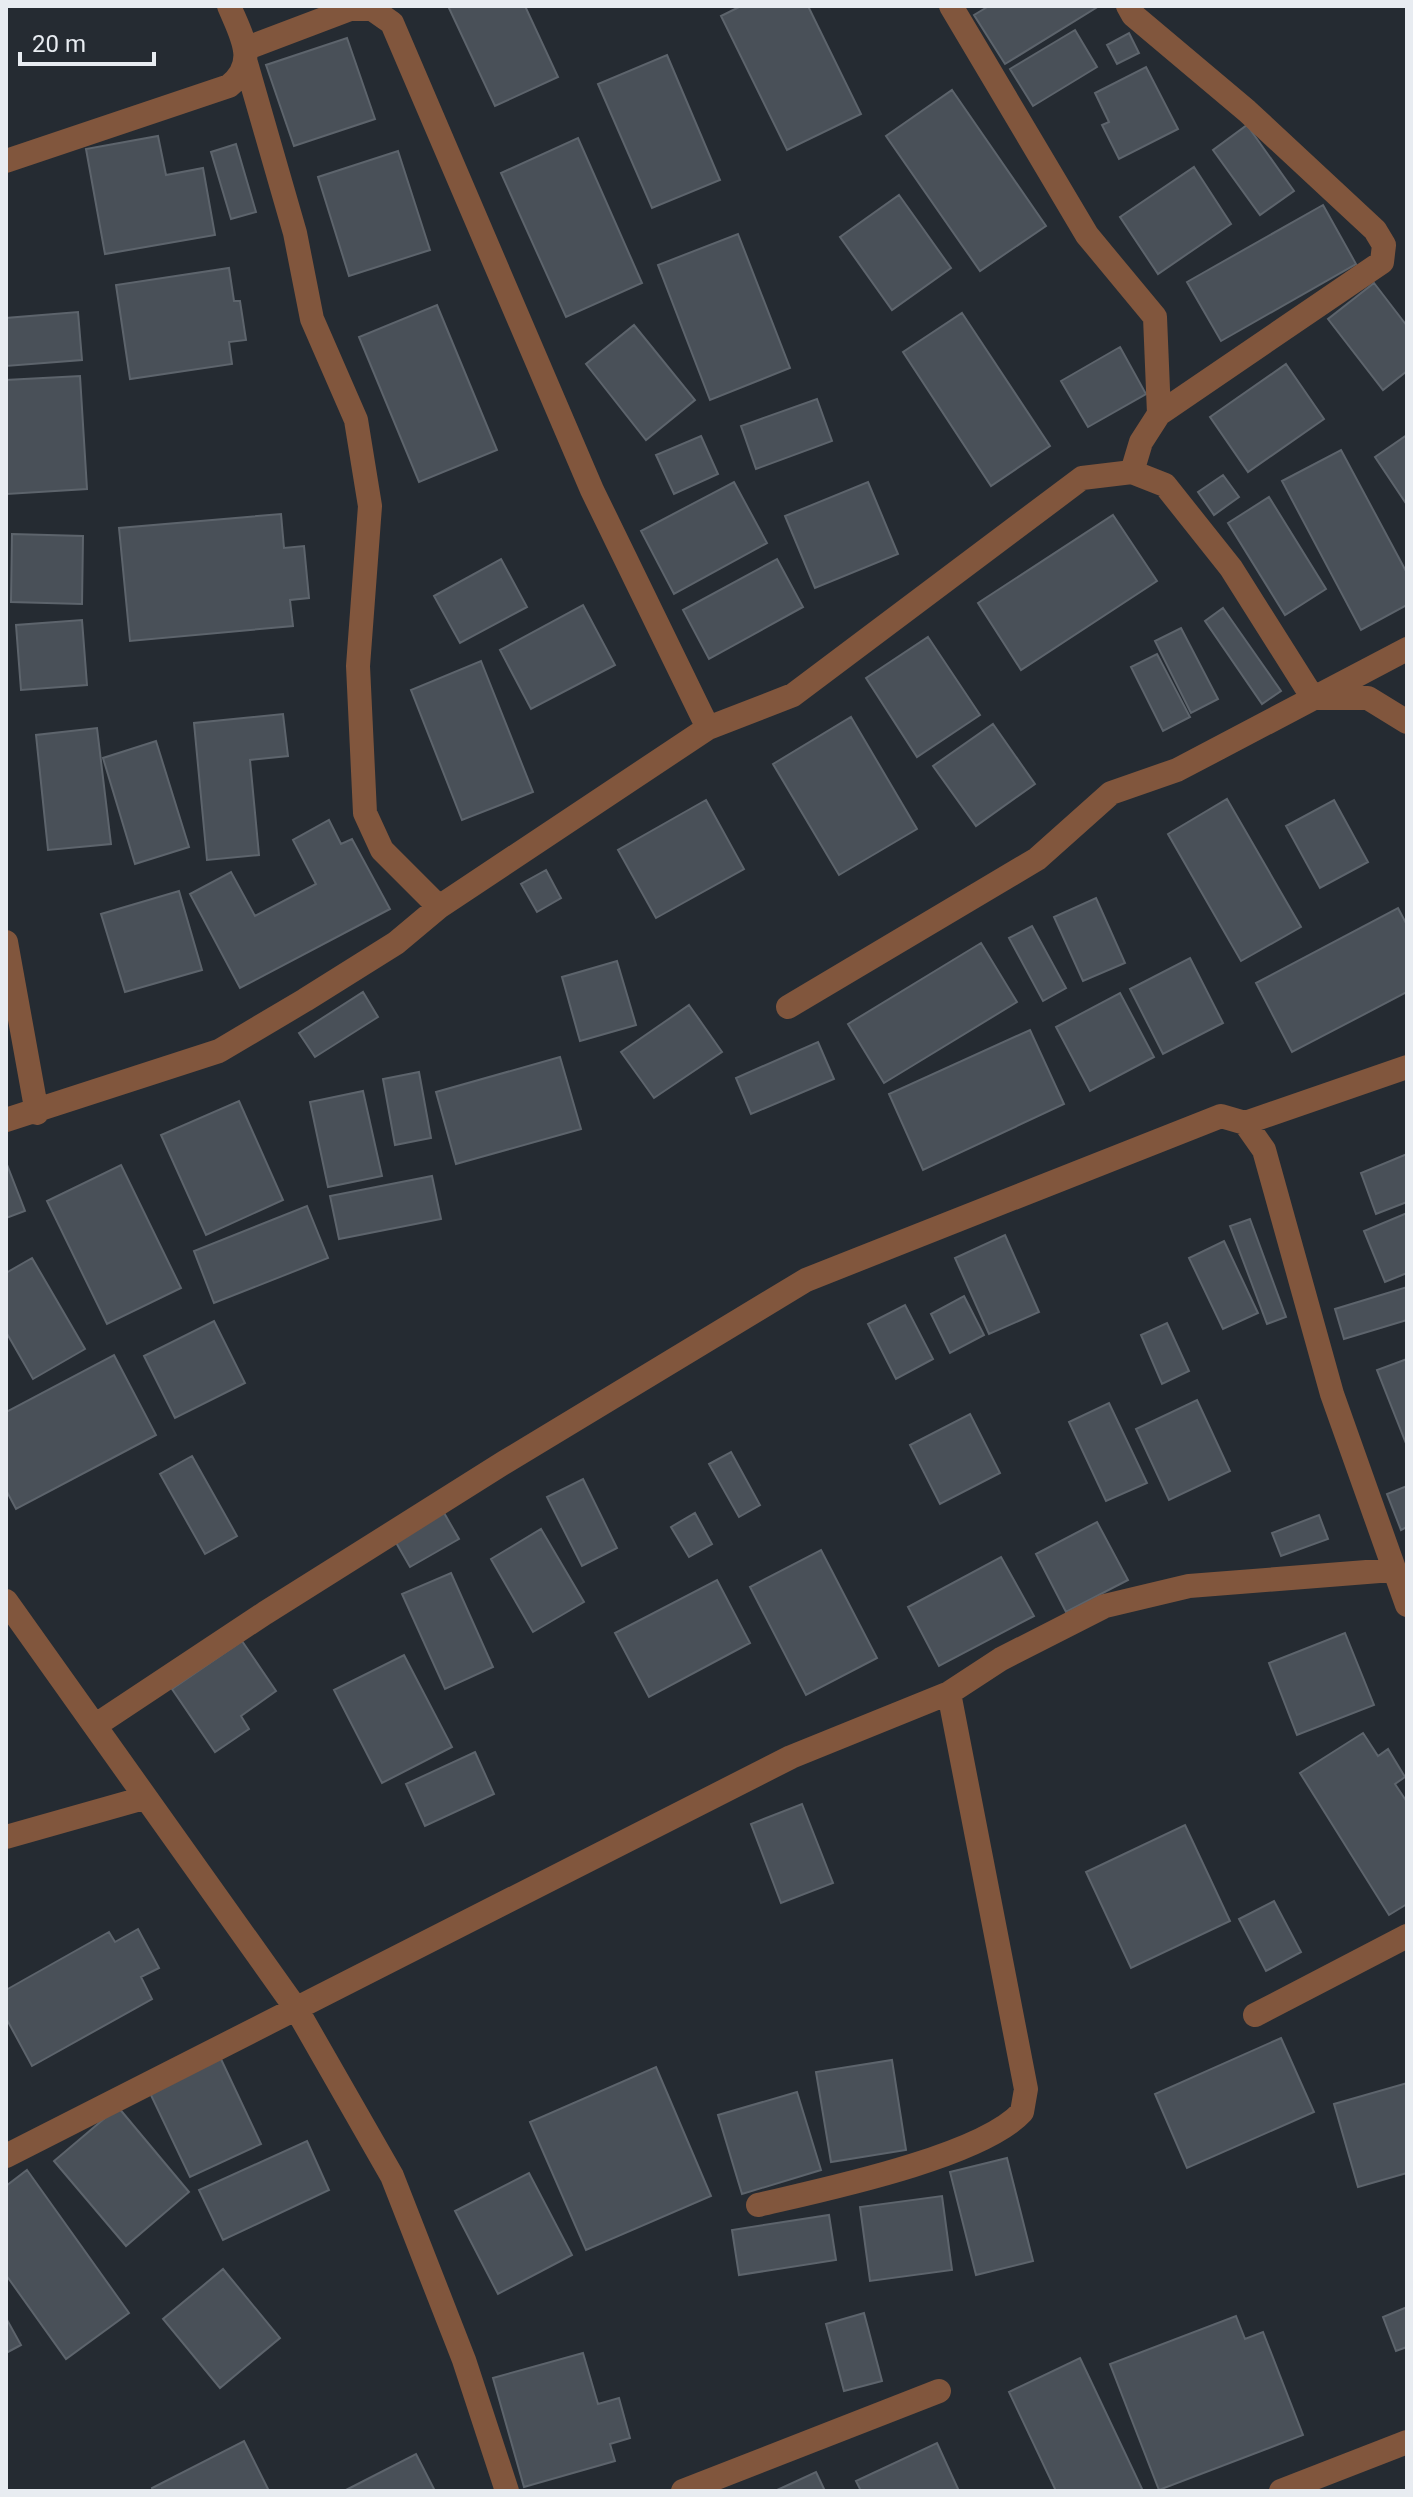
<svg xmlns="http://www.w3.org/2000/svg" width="1413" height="2497" viewBox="0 0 1413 2497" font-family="Roboto,sans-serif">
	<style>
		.building { fill: #495058; stroke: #5d646c; stroke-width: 2 }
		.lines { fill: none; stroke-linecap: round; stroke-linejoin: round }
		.street { stroke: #81563d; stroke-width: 24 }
	</style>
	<rect width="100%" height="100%" fill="#252b32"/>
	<path class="building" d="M 448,6 L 525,6 L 558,77 L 495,106 Z
		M 741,6 L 808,6 L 861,114 L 787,150 L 721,16 Z
		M 989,6 L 1099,6 L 1005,64 L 974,15 Z
		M 1075,30 L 1097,67 L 1033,106 L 1010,69 Z
		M 1129,33 L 1139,53 L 1117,64 L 1107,45 Z
		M 347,38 L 375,119 L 294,146 L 266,65 Z
		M 667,55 L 720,180 L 652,208 L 598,84 Z
		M 1146,67 L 1178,129 L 1119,159 L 1102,125 L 1109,122 L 1095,93 Z
		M 952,90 L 1046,226 L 980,271 L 886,136 Z
		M 1247,125 L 1294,191 L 1260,215 L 1213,150 Z
		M 158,136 L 166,175 L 203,168 L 215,235 L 105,254 L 86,149 Z
		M 578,138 L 642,283 L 566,317 L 501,173 Z
		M 236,144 L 256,212 L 231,219 L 211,152 Z
		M 398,151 L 430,250 L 349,276 L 318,177 Z
		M 1194,167 L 1231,224 L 1158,274 L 1120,217 Z
		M 899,195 L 951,268 L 892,310 L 840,237 Z
		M 1323,205 L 1356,264 L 1221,341 L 1187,282 Z
		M 738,234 L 790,368 L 710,400 L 658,265 Z
		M 229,268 L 234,301 L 240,301 L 246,340 L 229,342 L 232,364 L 130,379 L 116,285 Z
		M 1374,283 L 1407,326 L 1407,371 L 1383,390 L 1328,319 Z
		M 437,305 L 497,450 L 419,482 L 359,337 Z
		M 78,312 L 82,360 L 6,366 L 6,318 Z
		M 962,313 L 1050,446 L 991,486 L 903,352 Z
		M 634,325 L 695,400 L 646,440 L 586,364 Z
		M 1120,347 L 1146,394 L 1088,427 L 1061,381 Z
		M 1286,364 L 1324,419 L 1248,472 L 1210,417 Z
		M 80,376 L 87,489 L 7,494 L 6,380 Z
		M 817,399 L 832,441 L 756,469 L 741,426 Z
		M 1407,435 L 1407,505 L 1375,457 Z
		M 701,436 L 718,474 L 674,494 L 656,455 Z
		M 1341,450 L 1407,573 L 1407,605 L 1361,630 L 1282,481 Z
		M 1223,475 L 1239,497 L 1214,515 L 1198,492 Z
		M 734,482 L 767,543 L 674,594 L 641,531 Z
		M 868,482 L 898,554 L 815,588 L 785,516 Z
		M 1269,497 L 1326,589 L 1285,615 L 1228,523 Z
		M 281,514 L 284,548 L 304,546 L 309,598 L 290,600 L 293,626 L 130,641 L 119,528 Z
		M 1113,515 L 1157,581 L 1021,670 L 978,603 Z
		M 12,534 L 83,536 L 82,604 L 11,602 Z
		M 501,559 L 527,607 L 460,643 L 434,596 Z
		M 777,559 L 803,607 L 709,659 L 683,610 Z
		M 583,605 L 615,665 L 531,709 L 500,650 Z
		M 1223,608 L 1281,691 L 1262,704 L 1205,621 Z
		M 82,620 L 87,685 L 21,690 L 16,625 Z
		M 1181,628 L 1218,699 L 1191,713 L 1155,641 Z
		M 928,637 L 980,715 L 917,757 L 866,678 Z
		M 1157,654 L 1190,717 L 1163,731 L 1131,667 Z
		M 481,661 L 533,792 L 462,820 L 411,690 Z
		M 283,714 L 288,756 L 250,760 L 259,855 L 207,860 L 194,723 Z
		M 851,717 L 917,829 L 839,875 L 773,764 Z
		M 993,724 L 1035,784 L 976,826 L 933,766 Z
		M 97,728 L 111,844 L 48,850 L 36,735 Z
		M 156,741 L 189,847 L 135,864 L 103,758 Z
		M 1227,799 L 1301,927 L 1241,961 L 1168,834 Z
		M 706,800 L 744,869 L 656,918 L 618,850 Z
		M 1334,800 L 1368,862 L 1320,888 L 1286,826 Z
		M 329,820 L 341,844 L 352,839 L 390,909 L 240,988 L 190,894 L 231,872 L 255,916 L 316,884 L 293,840 Z
		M 546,870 L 561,898 L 537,912 L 521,884 Z
		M 179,891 L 202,970 L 125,992 L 101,914 Z
		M 1096,898 L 1125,963 L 1083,981 L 1054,917 Z
		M 1398,908 L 1407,925 L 1407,992 L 1292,1052 L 1256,983 Z
		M 1032,926 L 1066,988 L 1043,1001 L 1009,938 Z
		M 981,943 L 1017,1002 L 884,1083 L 848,1024 Z
		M 1190,958 L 1223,1023 L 1163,1054 L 1130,989 Z
		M 617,961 L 636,1025 L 580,1041 L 562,977 Z
		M 363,992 L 378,1017 L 315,1057 L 299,1033 Z
		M 1120,993 L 1154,1057 L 1090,1091 L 1056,1027 Z
		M 689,1005 L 722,1052 L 654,1098 L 621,1052 Z
		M 1030,1030 L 1064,1104 L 923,1170 L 889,1094 Z
		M 818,1042 L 834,1079 L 751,1114 L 736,1078 Z
		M 560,1057 L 581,1129 L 456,1164 L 436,1092 Z
		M 419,1072 L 431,1138 L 395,1145 L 383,1079 Z
		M 363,1091 L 382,1176 L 328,1187 L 310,1102 Z
		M 239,1101 L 283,1200 L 206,1235 L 161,1135 Z
		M 1407,1154 L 1407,1202 L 1376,1214 L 1361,1173 Z
		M 6,1162 L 25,1211 L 6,1218 Z
		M 121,1165 L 181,1288 L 107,1324 L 47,1201 Z
		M 432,1176 L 441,1219 L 339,1239 L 330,1196 Z
		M 307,1206 L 328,1258 L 214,1303 L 194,1251 Z
		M 1407,1213 L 1407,1273 L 1385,1282 L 1364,1231 Z
		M 1250,1219 L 1286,1317 L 1267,1324 L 1230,1226 Z
		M 1005,1235 L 1039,1312 L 989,1334 L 955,1258 Z
		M 1224,1241 L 1258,1313 L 1223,1329 L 1189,1258 Z
		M 32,1258 L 85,1349 L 33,1379 L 6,1332 L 6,1273 Z
		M 1407,1287 L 1407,1320 L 1344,1339 L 1335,1309 Z
		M 964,1296 L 984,1335 L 950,1353 L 931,1314 Z
		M 905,1305 L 933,1359 L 896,1379 L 868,1324 Z
		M 214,1321 L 245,1383 L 175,1418 L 144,1356 Z
		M 1167,1323 L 1189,1371 L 1162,1384 L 1141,1335 Z
		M 114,1355 L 156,1435 L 16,1509 L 6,1490 L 6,1412 Z
		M 1407,1359 L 1407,1446 L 1377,1370 Z
		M 1197,1400 L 1230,1471 L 1169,1500 L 1136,1429 Z
		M 1109,1403 L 1147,1483 L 1106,1501 L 1069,1422 Z
		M 970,1414 L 1000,1473 L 940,1504 L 910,1445 Z
		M 731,1452 L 760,1505 L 739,1517 L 709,1464 Z
		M 192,1456 L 237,1536 L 205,1554 L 160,1474 Z
		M 583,1479 L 617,1548 L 582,1566 L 547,1497 Z
		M 1407,1486 L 1407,1527 L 1401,1530 L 1387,1494 Z
		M 443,1511 L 459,1539 L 410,1567 L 394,1539 Z
		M 695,1513 L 712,1544 L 689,1557 L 671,1527 Z
		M 1319,1515 L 1328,1539 L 1281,1556 L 1272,1533 Z
		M 1097,1522 L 1128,1580 L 1066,1612 L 1036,1554 Z
		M 541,1529 L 584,1602 L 533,1632 L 491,1559 Z
		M 821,1550 L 877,1658 L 806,1695 L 750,1587 Z
		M 1001,1557 L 1034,1616 L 939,1666 L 908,1607 Z
		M 451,1573 L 493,1667 L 445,1689 L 402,1594 Z
		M 717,1580 L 750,1643 L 649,1697 L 615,1633 Z
		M 1345,1633 L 1374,1705 L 1297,1735 L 1269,1663 Z
		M 242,1641 L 276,1691 L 241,1716 L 249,1729 L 215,1752 L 172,1689 Z
		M 404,1655 L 452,1747 L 382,1783 L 334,1690 Z
		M 1363,1733 L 1378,1756 L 1388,1749 L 1405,1777 L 1395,1784 L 1407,1802 L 1407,1904 L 1389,1915 L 1300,1773 Z
		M 475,1752 L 494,1794 L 425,1826 L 406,1784 Z
		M 802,1804 L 833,1883 L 781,1903 L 751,1824 Z
		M 1185,1825 L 1230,1921 L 1131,1968 L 1086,1872 Z
		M 1274,1901 L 1301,1952 L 1266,1971 L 1239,1919 Z
		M 138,1929 L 159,1968 L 141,1977 L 152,1999 L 32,2066 L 6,2018 L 6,1990 L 109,1932 L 115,1942 Z
		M 1281,2038 L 1314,2112 L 1187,2168 L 1155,2094 Z
		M 220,2057 L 261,2144 L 190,2177 L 149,2091 Z
		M 892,2060 L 906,2150 L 831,2162 L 816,2072 Z
		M 656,2067 L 711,2196 L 586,2250 L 530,2122 Z
		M 1407,2083 L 1407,2173 L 1358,2187 L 1334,2104 Z
		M 797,2092 L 821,2170 L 742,2194 L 718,2115 Z
		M 118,2107 L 189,2192 L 126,2246 L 54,2161 Z
		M 307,2141 L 329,2190 L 223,2240 L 199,2190 Z
		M 1007,2158 L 1033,2261 L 976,2275 L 950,2172 Z
		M 27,2170 L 129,2313 L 66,2359 L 6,2275 L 6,2186 Z
		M 529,2173 L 572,2255 L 498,2294 L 455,2211 Z
		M 942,2196 L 952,2270 L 870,2281 L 860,2207 Z
		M 829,2215 L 836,2260 L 739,2275 L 732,2230 Z
		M 223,2269 L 280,2338 L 220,2388 L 163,2319 Z
		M 1407,2307 L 1407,2347 L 1396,2351 L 1383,2317 Z
		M 864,2313 L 882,2381 L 844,2391 L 826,2324 Z
		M 1236,2316 L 1245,2339 L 1263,2332 L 1303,2435 L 1159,2490 L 1110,2364 Z
		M 6,2318 L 21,2345 L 6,2353 Z
		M 583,2353 L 598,2404 L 619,2398 L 630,2438 L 610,2444 L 615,2461 L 524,2487 L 493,2378 Z
		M 1080,2358 L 1143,2491 L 1056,2491 L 1009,2392 Z
		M 244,2441 L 269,2491 L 153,2491 L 152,2488 Z
		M 937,2443 L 959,2491 L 861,2491 L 856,2481 Z
		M 416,2454 L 435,2491 L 344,2491 Z
		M 816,2472 L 825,2491 L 775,2491 Z"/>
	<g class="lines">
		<path class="street" d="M 951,6 L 1087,235 L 1155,317 L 1159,414 L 1141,442 L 1132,472
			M 1128,6 L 1133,15 L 1247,111 L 1375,230 L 1384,245 L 1382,262 L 1159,414
			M 247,48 L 350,9 L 372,9 L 392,23 L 592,490 L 708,728
			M 246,63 L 295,233 L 312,319 L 356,420 L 370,506 L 358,666 L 365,813 L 382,850 L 439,907
			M 6,161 L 229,86 C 259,63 241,35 229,6
			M 6,942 L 37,1113
			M 788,1007 L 1037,859 L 1111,793 L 1177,770 L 1407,649
			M 6,1120 L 219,1051 L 305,1000 L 396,943 L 439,907 L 708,728 L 793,695 L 1082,478 L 1132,472 L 1165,485 L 1231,568 L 1313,698 L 1368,698 L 1407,722
			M 1245,1123 L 1264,1150 L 1332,1394 L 1407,1605
			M 6,1601 L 297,2010 L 392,2176 L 464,2360 L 507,2491
			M 96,1725 L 265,1613 L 505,1462 L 806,1280 L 1221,1116 L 1245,1123 L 1407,1067
			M 6,1837 L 144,1798
			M 1255,2015 L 1407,1936
			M 6,2156 L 791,1757 L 949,1693 L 1001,1659 L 1105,1606 L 1189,1586 L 1392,1570
			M 758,2205 C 822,2190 981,2157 1022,2112 L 1026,2089 L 949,1693
			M 683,2491 L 939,2391
			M 1281,2491 L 1407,2442"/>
	</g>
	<rect width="1413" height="2497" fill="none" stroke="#e8ecf1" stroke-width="16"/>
	<path d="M20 52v12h134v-12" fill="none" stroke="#e8ecf1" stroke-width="4"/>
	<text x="32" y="52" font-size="24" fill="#e8ecf1" stroke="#252b32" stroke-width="6" paint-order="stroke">20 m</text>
</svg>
